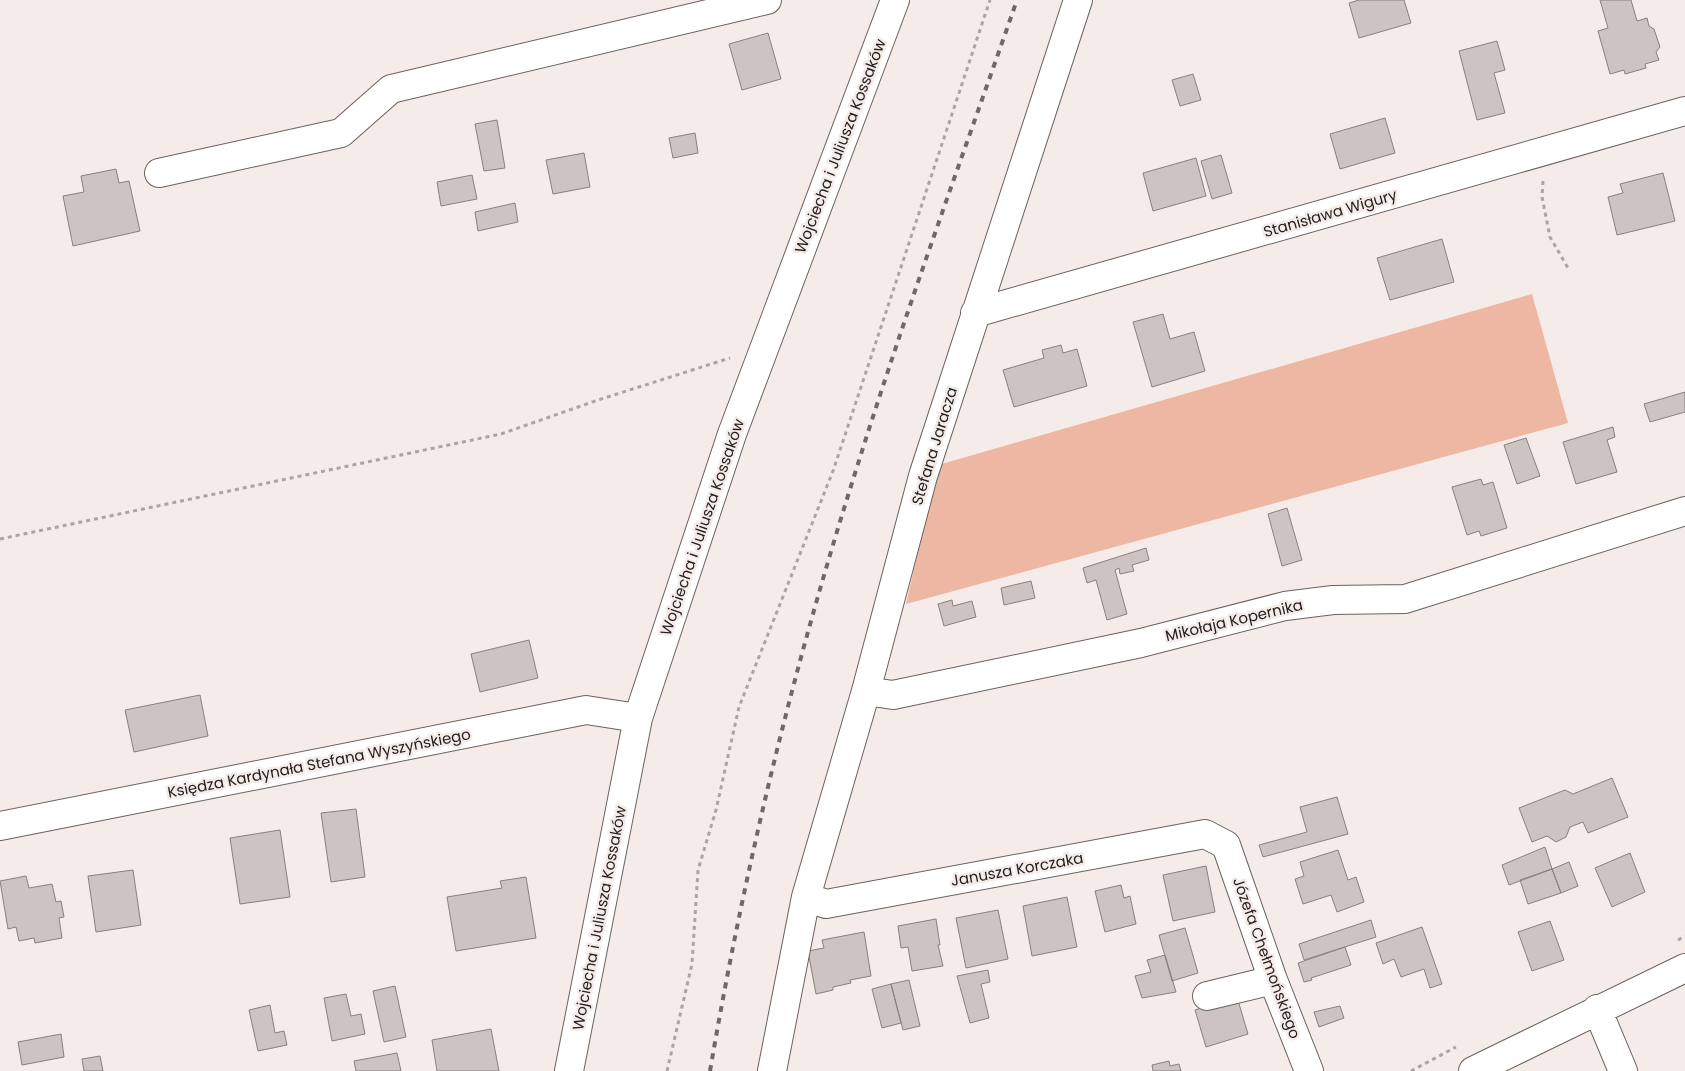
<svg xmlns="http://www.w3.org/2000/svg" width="1685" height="1071" viewBox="0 0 1685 1071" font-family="Poppins,sans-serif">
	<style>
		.green { fill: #eeb7a3 }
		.building { fill: #cdc4c1; stroke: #88807d }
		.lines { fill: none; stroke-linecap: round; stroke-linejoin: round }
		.minor-casing { stroke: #6a625f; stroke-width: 30 }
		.path { stroke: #aba4a2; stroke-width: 3; stroke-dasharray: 4 4; stroke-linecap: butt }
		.minor { stroke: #fff; stroke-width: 28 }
		.rail { stroke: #6e6867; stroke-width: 4; stroke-dasharray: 6 6; stroke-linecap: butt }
		.labels { text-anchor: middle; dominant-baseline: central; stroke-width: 5; stroke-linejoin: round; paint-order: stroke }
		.street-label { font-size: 15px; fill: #24201f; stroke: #f5ece9 }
	</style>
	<rect width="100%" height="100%" fill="#f5ece9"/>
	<path class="green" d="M 1532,294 L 1568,423 L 906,604 L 938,465 Z"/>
	<path class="building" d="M 1359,0 L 1404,0 L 1411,23 L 1359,38 L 1349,3 Z
		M 1600,0 L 1631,0 L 1637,21 L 1647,18 L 1649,26 L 1654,29 L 1660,47 L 1656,52 L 1659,60 L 1645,64 L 1646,68 L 1625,74 L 1624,70 L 1610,74 L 1598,31 L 1608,28 Z
		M 768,33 L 781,79 L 742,90 L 729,44 Z
		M 1497,41 L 1505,70 L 1494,73 L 1505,113 L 1477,120 L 1459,51 Z
		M 1193,74 L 1201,100 L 1180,106 L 1172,80 Z
		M 1385,118 L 1395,153 L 1340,169 L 1330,134 Z
		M 497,120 L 505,168 L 484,171 L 475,124 Z
		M 695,133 L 698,153 L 673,158 L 669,138 Z
		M 584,153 L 590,187 L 553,194 L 546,160 Z
		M 1221,155 L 1232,193 L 1212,199 L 1201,161 Z
		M 1196,158 L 1206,196 L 1153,211 L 1143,173 Z
		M 116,169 L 119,183 L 129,181 L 140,231 L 73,246 L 63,196 L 84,192 L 81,176 Z
		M 1663,173 L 1675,221 L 1617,235 L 1608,197 L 1623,193 L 1620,184 Z
		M 472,175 L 477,199 L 441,206 L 437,182 Z
		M 515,203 L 518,222 L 478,231 L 475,212 Z
		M 1442,239 L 1454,282 L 1390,300 L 1377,258 Z
		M 1163,314 L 1170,339 L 1194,332 L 1205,371 L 1152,387 L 1133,322 Z
		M 1061,345 L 1063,353 L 1077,349 L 1087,386 L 1014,407 L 1003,370 L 1044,358 L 1042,350 Z
		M 1685,392 L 1685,412 L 1650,422 L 1644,404 Z
		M 1613,427 L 1615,437 L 1607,440 L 1617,472 L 1576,484 L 1563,442 Z
		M 1526,438 L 1540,476 L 1517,484 L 1504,445 Z
		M 1481,479 L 1483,485 L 1493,482 L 1507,528 L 1481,536 L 1479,531 L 1467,535 L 1452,487 Z
		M 1287,508 L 1302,560 L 1282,566 L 1268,514 Z
		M 1146,548 L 1149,560 L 1132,565 L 1134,571 L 1120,574 L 1119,568 L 1115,570 L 1127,614 L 1107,620 L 1096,580 L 1087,583 L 1083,568 Z
		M 1031,581 L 1035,598 L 1004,605 L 1001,588 Z
		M 952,600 L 953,606 L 972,601 L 976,617 L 944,626 L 938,604 Z
		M 529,640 L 538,678 L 480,692 L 471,654 Z
		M 200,695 L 208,736 L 134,752 L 125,710 Z
		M 1612,778 L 1628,817 L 1588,833 L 1583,822 L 1570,827 L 1566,837 L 1556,842 L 1547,836 L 1532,842 L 1519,808 L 1565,790 L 1573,794 Z
		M 1337,797 L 1348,834 L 1263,857 L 1259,845 L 1307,832 L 1300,807 Z
		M 356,809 L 365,877 L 331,882 L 321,813 Z
		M 280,830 L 290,897 L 240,904 L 230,838 Z
		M 1545,847 L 1552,869 L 1509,885 L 1502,865 Z
		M 1338,850 L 1348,880 L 1356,877 L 1364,902 L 1337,912 L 1331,895 L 1303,904 L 1295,879 L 1304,876 L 1300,862 Z
		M 1630,853 L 1645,892 L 1612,907 L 1595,868 Z
		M 1569,862 L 1578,886 L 1561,893 L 1552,869 Z
		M 1206,866 L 1215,912 L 1173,921 L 1163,875 Z
		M 1552,869 L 1561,893 L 1528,904 L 1520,880 Z
		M 133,870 L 141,925 L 96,932 L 88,876 Z
		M 26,876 L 29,888 L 52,884 L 56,902 L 61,901 L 64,917 L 59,918 L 62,938 L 35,943 L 34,938 L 19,941 L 16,927 L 8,929 L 0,881 Z
		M 526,877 L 536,938 L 456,951 L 447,897 L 502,888 L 500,881 Z
		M 1121,885 L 1124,898 L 1130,896 L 1136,924 L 1105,932 L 1095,891 Z
		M 1067,897 L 1077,947 L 1032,956 L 1023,906 Z
		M 998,910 L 1008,959 L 966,968 L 956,918 Z
		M 936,919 L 940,945 L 938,945 L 943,966 L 912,971 L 908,947 L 901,948 L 898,926 Z
		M 1371,920 L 1376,937 L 1304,960 L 1299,944 Z
		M 1550,921 L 1564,960 L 1532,971 L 1518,932 Z
		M 1422,927 L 1442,984 L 1430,988 L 1424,969 L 1401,977 L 1394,959 L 1383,964 L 1376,943 Z
		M 1185,928 L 1198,973 L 1172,981 L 1159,935 Z
		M 864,932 L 871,976 L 850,980 L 851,983 L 833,987 L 833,990 L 816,994 L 808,951 L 824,948 L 822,940 Z
		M 1345,947 L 1351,965 L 1311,978 L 1312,980 L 1304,982 L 1298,963 Z
		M 1165,955 L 1176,992 L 1142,998 L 1135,976 L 1151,972 L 1147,960 Z
		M 988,970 L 990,982 L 981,984 L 989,1018 L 970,1023 L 957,976 Z
		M 909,980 L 920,1026 L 903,1030 L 891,984 Z
		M 891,984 L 901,1023 L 882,1028 L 872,989 Z
		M 395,986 L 406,1037 L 384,1042 L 373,991 Z
		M 346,994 L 351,1016 L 361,1014 L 365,1034 L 332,1041 L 324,998 Z
		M 1237,997 L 1248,1034 L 1206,1047 L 1195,1010 Z
		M 270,1005 L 275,1033 L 284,1031 L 287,1045 L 258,1051 L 249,1010 Z
		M 1340,1006 L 1344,1018 L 1319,1027 L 1314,1012 Z
		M 491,1029 L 499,1071 L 437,1071 L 432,1040 Z
		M 61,1034 L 64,1057 L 22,1065 L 18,1042 Z
		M 397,1053 L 401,1071 L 356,1071 L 354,1061 Z
		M 100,1056 L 103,1071 L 84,1071 L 82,1059 Z
		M 1169,1061 L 1170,1066 L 1179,1064 L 1181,1071 L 1153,1071 L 1152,1065 Z"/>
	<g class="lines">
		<g class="minor-casing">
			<path id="minor" d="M 159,173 L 341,133 L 391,89 L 767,0
				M 975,313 L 1685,111
				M 866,691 L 893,695 L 1141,643 L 1285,606 L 1333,600 L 1405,599 L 1685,511
				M 0,826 L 586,710 L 638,718
				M 806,897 L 826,904 L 1205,834 L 1226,845 L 1273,980 L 1309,1071
				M 1207,996 L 1273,980
				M 1597,1009 L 1623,1071
				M 569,1071 L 638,718 L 732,434 L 895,0
				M 772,1071 L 806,897 L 866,691 L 923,476 L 1078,0
				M 1473,1071 L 1685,968"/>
		</g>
		<path class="path" d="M 1543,181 L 1542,197 L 1550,237 L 1568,268
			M 0,539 L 501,434 L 595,401 L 730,358
			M 1678,940 L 1685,936
			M 667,1071 L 692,964 L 698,870 L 716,810 L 739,707 L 833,471 L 990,0
			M 1411,1071 L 1456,1047"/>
		<use href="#minor" class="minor"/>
		<path class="rail" d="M 710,1071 C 745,866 794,665 857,467 C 906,310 963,155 1017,0"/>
	</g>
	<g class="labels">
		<g class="street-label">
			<text transform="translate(840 146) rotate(-69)">Wojciecha i Juliusza Kossaków</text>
			<text transform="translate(1330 213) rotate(-16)">Stanisława Wigury</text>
			<text transform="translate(934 446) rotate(-73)">Stefana Jaracza</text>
			<text transform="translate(702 527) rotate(-71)">Wojciecha i Juliusza Kossaków</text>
			<text transform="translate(1234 620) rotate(-13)">Mikołaja Kopernika</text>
			<text transform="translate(319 763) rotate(-11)">Księdza Kardynała Stefana Wyszyńskiego</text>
			<text transform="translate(1017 869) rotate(-10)">Janusza Korczaka</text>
			<text transform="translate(599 918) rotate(-79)">Wojciecha i Juliusza Kossaków</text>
			<text transform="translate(1267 958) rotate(70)">Józefa Chełmońskiego</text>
		</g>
	</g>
</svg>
